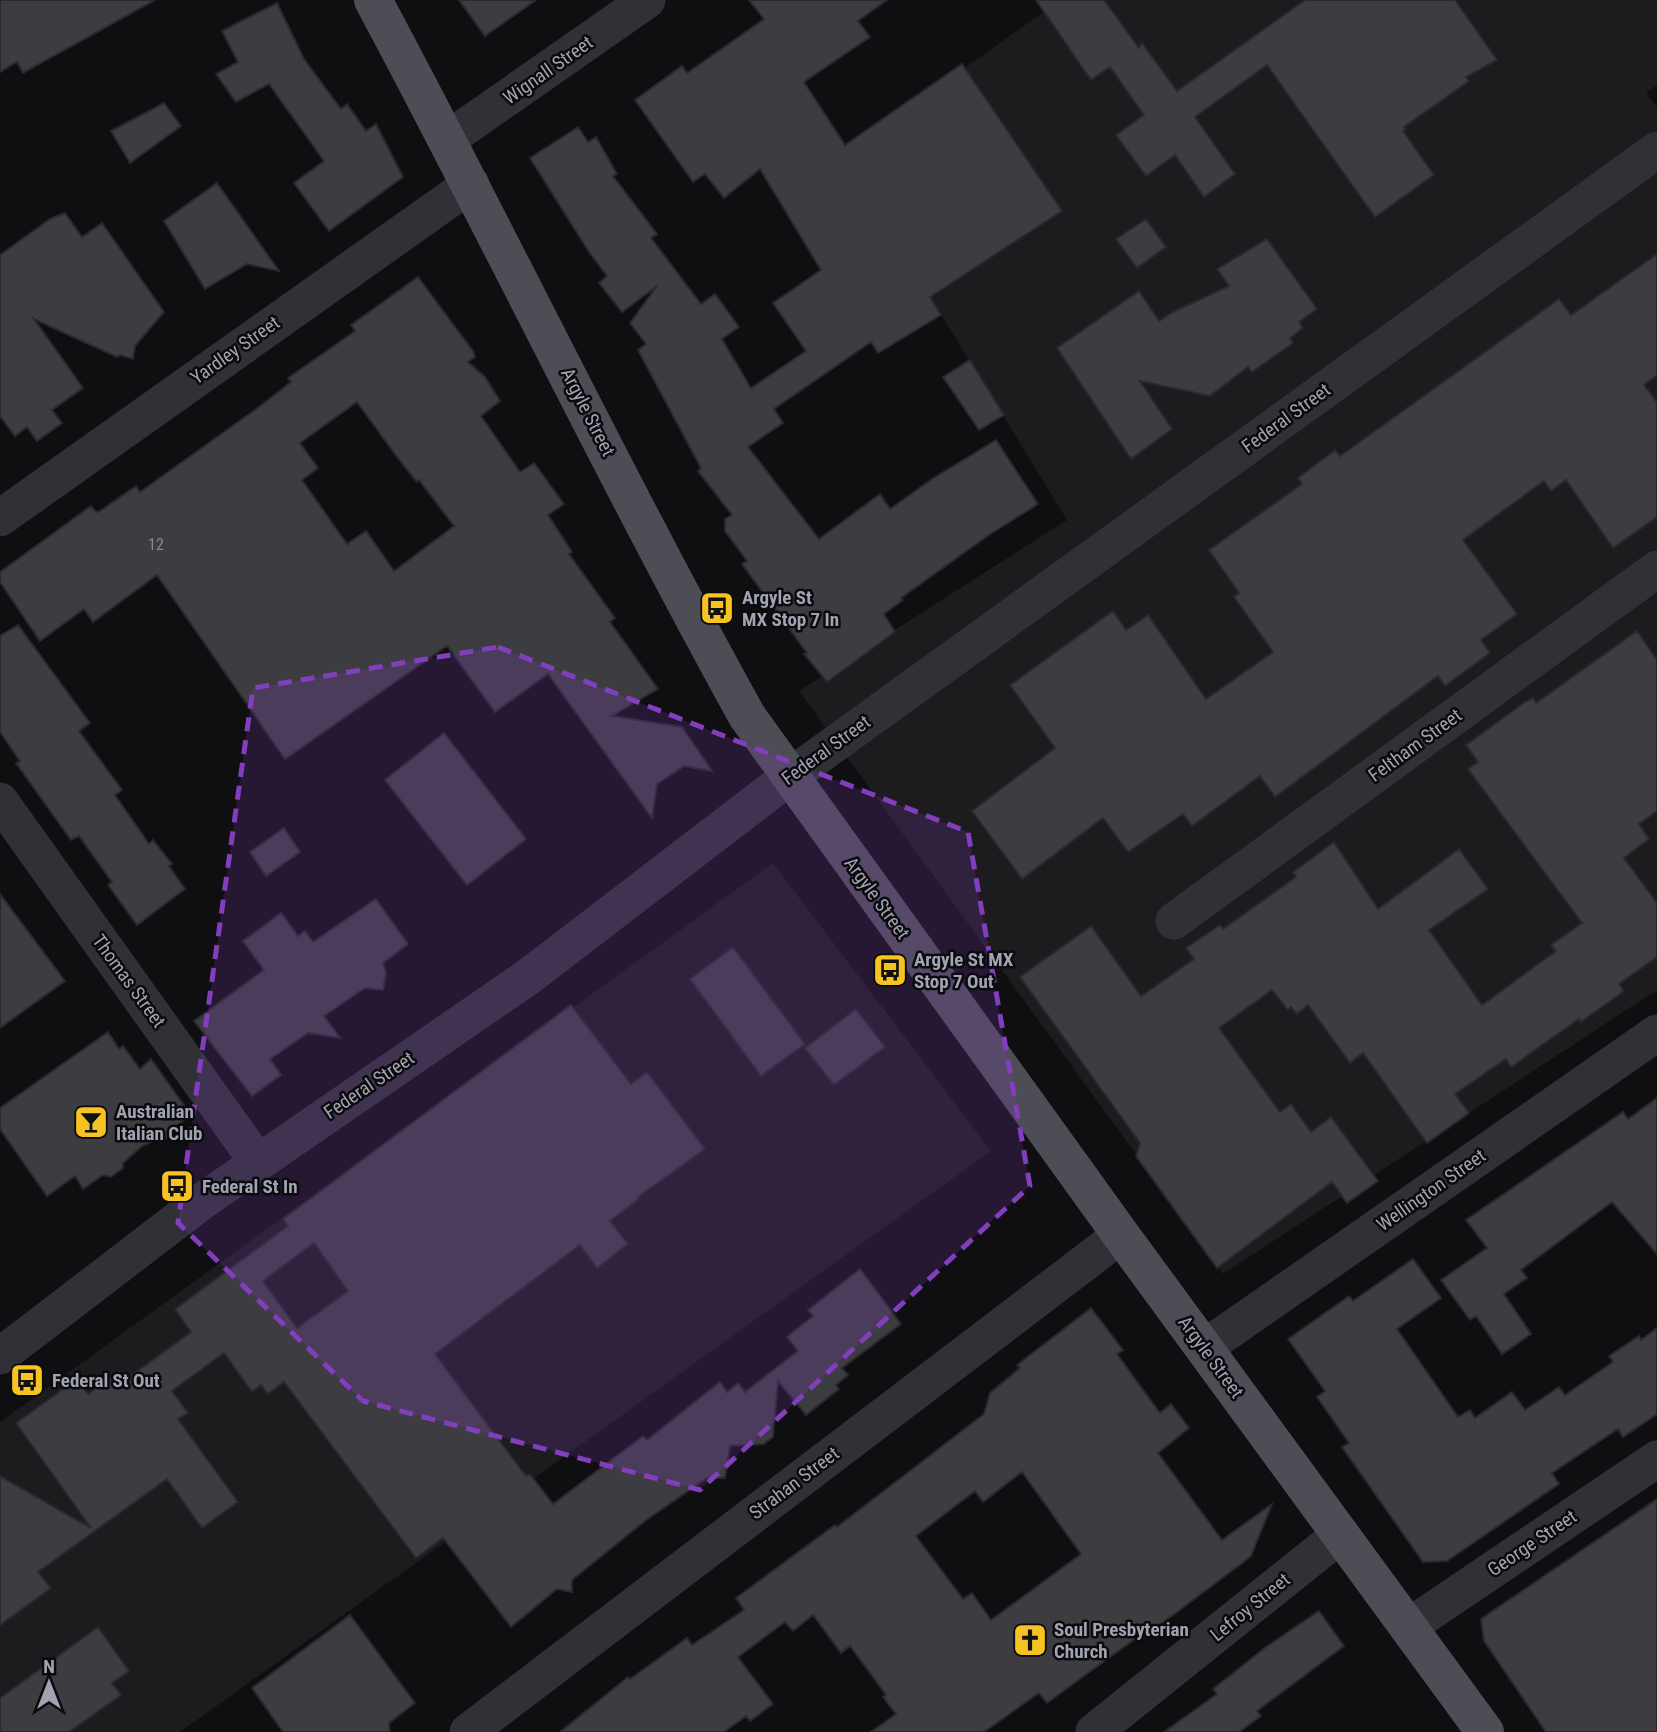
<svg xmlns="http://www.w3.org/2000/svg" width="1657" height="1732" viewBox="0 0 1657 1732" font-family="'Roboto Condensed',sans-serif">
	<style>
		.built { fill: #1c1b1e }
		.building { fill: #3c3c41; stroke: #2a292d; stroke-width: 2; fill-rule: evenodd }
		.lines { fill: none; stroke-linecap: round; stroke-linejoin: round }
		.minor { stroke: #303136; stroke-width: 37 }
		.major { stroke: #4c4d55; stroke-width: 38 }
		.marked { fill: #813ebd; fill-opacity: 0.2; stroke: #813ebd; stroke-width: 5; stroke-dasharray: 14 9; stroke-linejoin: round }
		.labels { text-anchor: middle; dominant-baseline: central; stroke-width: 5; stroke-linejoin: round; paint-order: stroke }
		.number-label { font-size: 16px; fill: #878a96 }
		.street-label { font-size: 19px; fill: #a0a4b2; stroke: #0b0a0c }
		.poi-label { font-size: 19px; font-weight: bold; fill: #a0a4b2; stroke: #0b0a0c; text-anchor: start }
	</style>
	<rect width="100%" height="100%" fill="#0f0f11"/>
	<path class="built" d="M 1060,0 L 1657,0 L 1657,85 L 1646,93 L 1657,107 L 1657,990 L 1223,1274 L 799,691 L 1067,520 L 934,303 L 784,197 Z
		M 773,863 L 991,1151 L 180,1732 L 0,1732 L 0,1422 Z"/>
	<path class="building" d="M 0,0 L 155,0 L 23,73 L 17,62 L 0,72 Z
		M 459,0 L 536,0 L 485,36 Z
		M 749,0 L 887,0 L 858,21 L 870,37 L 804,82 L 845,145 L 962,64 L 1062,211 L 930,297 L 941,315 L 878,353 L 871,342 L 774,409 L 783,423 L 748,447 L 819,539 L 880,494 L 890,509 L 932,479 L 996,440 L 1038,504 L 989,535 L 901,598 L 903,600 L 884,614 L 895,632 L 827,682 L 804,654 L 807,653 L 742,564 L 747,561 L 725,531 L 725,519 L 732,515 L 698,471 L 701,468 L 638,350 L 646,344 L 630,323 L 657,286 L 622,312 L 599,283 L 607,276 L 589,252 L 530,158 L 578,127 L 588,142 L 596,137 L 617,174 L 613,176 L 657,234 L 651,238 L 701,304 L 715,294 L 739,327 L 722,339 L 751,388 L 806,351 L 773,303 L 821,270 L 760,169 L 724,198 L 705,174 L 693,182 L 635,100 L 682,66 L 687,73 L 764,19 Z
		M 1036,0 L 1104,0 L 1139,48 L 1142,43 L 1177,91 L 1305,0 L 1455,0 L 1497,60 L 1466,77 L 1469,81 L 1404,127 L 1406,129 L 1403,131 L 1434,175 L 1375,217 L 1267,65 L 1195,117 L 1235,174 L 1204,197 L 1175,155 L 1146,176 L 1116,135 L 1144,115 L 1110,67 L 1091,80 Z
		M 277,3 L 304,59 L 341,109 L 347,104 L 366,131 L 376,124 L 403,177 L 329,231 L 294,183 L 324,161 L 269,84 L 236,102 L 216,74 L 238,62 L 222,31 Z
		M 164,103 L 181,126 L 130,163 L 111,131 Z
		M 217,183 L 279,271 L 247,264 L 205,289 L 164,221 Z
		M 65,213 L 82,237 L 102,223 L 164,312 L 135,346 L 133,359 L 120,355 L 117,357 L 34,319 L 83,388 L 52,410 L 62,423 L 37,441 L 27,427 L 15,436 L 0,416 L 0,255 L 50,219 Z
		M 1146,219 L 1166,247 L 1137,268 L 1116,239 Z
		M 1267,239 L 1317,309 L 1299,322 L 1303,328 L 1290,338 L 1293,343 L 1252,372 L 1248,367 L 1210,396 L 1140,381 L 1172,429 L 1131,459 L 1057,348 L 1139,291 L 1159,321 L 1173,312 L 1229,286 L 1217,269 Z
		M 1657,254 L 1657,375 L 1644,385 L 1657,402 L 1657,517 L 1613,548 L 1566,480 L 1551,491 L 1544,481 L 1463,540 L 1517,614 L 1481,640 L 1490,653 L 1445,686 L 1438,676 L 1275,797 L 1260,776 L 1192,826 L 1183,814 L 1128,852 L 1103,818 L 1022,879 L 972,811 L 1055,748 L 1010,685 L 1113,611 L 1126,630 L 1148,615 L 1206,699 L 1273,652 L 1234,597 L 1239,593 L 1209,550 L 1302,484 L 1298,478 L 1335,450 L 1340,456 L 1559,299 L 1571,315 Z
		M 418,277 L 473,351 L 475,357 L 468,362 L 485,377 L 500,401 L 481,416 L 520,472 L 534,463 L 564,504 L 548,515 L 572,552 L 569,554 L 615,618 L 610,622 L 658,689 L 612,716 L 682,727 L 712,771 L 684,766 L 657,784 L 652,818 L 548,674 L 495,712 L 447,646 L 285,759 L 157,575 L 93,622 L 84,609 L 40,641 L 0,582 L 0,572 L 91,506 L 96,512 L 100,511 L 136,486 L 140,492 L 259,407 L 291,382 L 288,378 L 355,331 L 351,325 ZM 357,402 L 397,457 L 417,482 L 419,480 L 454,526 L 394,571 L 366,531 L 347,544 L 302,480 L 318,468 L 300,443 Z
		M 970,360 L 1004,415 L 979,430 L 943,377 Z
		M 18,625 L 90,723 L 79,731 L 122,790 L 115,795 L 149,844 L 153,840 L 172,864 L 169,866 L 185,889 L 137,925 L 108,885 L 112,882 L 79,836 L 71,840 L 16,763 L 20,761 L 0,732 L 0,636 Z
		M 1637,631 L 1657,660 L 1657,811 L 1639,824 L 1649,839 L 1624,858 L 1657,903 L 1657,957 L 1619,984 L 1624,991 L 1581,1022 L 1579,1019 L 1511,1067 L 1506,1059 L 1455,1094 L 1469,1113 L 1427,1143 L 1363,1053 L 1350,1063 L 1308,1005 L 1297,1014 L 1291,1007 L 1288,1010 L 1272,990 L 1219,1028 L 1280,1112 L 1291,1104 L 1311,1132 L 1331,1117 L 1378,1181 L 1347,1203 L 1332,1182 L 1217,1268 L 1136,1156 L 1140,1143 L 1020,977 L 1091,926 L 1141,996 L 1194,959 L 1186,948 L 1220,925 L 1223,929 L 1296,877 L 1293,872 L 1334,842 L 1378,909 L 1459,849 L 1488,889 L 1429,930 L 1482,1005 L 1556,951 L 1551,945 L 1582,923 L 1468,769 L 1478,762 L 1466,745 L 1525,702 L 1533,698 L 1536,703 Z
		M 444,733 L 526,839 L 467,885 L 385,780 Z
		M 284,828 L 300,852 L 266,876 L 250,852 Z
		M 0,894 L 65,981 L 0,1028 Z
		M 376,899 L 408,944 L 383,963 L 386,973 L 383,990 L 365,988 L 324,1016 L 340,1038 L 308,1033 L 270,1059 L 281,1075 L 252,1096 L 194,1021 L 264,970 L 243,941 L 281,913 L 298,936 L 305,931 L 313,942 Z
		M 733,947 L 805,1044 L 761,1076 L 690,979 Z
		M 571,1005 L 631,1084 L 647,1072 L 705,1149 L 638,1197 L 639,1199 L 610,1221 L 628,1244 L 597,1268 L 580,1245 L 435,1354 L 526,1476 L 530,1474 L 553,1504 L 643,1436 L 647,1440 L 720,1382 L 727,1392 L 738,1383 L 745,1392 L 798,1351 L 787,1337 L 813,1316 L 808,1310 L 860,1269 L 901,1324 L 842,1368 L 848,1375 L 836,1385 L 839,1389 L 806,1415 L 778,1381 L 773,1437 L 764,1444 L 730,1446 L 725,1478 L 707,1478 L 645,1521 L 572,1580 L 572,1592 L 557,1589 L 511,1627 L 443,1538 L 416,1558 L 284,1382 L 268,1394 L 261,1385 L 252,1392 L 224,1353 L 172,1391 L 188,1413 L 178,1419 L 238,1502 L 202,1528 L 167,1479 L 38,1572 L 51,1588 L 0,1625 L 0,1476 L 91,1528 L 16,1423 L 77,1379 L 88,1394 L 119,1372 L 125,1380 L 191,1332 L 175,1309 L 288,1226 L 283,1219 ZM 314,1243 L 348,1291 L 297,1328 L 263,1281 Z
		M 856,1009 L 885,1047 L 834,1085 L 805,1048 Z
		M 108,1032 L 119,1049 L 123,1046 L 140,1069 L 151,1059 L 191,1115 L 174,1128 L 173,1133 L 161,1142 L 156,1140 L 142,1146 L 123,1163 L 123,1168 L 111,1177 L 103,1175 L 83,1189 L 75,1176 L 47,1196 L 0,1129 L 0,1108 Z
		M 1657,1098 L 1657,1254 L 1612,1202 L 1521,1270 L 1527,1278 L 1504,1294 L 1531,1334 L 1502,1354 L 1476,1316 L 1470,1320 L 1441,1280 L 1487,1248 L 1466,1220 L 1623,1112 L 1628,1119 Z
		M 1413,1259 L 1441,1298 L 1397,1329 L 1458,1417 L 1470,1410 L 1475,1418 L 1512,1392 L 1525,1410 L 1559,1387 L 1565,1395 L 1613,1362 L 1609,1356 L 1639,1336 L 1641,1340 L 1657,1328 L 1657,1414 L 1623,1437 L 1618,1429 L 1552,1473 L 1559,1484 L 1447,1561 L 1423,1562 L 1342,1447 L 1349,1443 L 1317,1397 L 1325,1391 L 1288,1339 L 1349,1296 L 1353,1301 Z
		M 1091,1308 L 1123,1350 L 1117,1354 L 1160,1413 L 1171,1404 L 1189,1428 L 1158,1453 L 1222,1540 L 1272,1504 L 1251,1556 L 1241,1564 L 1141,1639 L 1139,1636 L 1047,1703 L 1039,1693 L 984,1732 L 871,1732 L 896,1714 L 883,1697 L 886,1695 L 850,1646 L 841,1653 L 813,1615 L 793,1631 L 785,1622 L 738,1657 L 773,1704 L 750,1721 L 746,1716 L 724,1732 L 560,1732 L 628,1677 L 630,1679 L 687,1638 L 692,1645 L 744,1610 L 736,1598 L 835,1525 L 837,1527 L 984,1414 L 990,1393 L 1020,1368 L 1017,1365 ZM 1022,1472 L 1081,1554 L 991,1620 L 972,1593 L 963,1599 L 916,1536 L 975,1491 L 983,1502 Z
		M 1657,1499 L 1657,1732 L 1546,1732 L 1484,1641 L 1481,1619 Z
		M 1319,1611 L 1344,1646 L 1257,1711 L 1261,1716 L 1239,1732 L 1164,1732 L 1217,1694 L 1213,1689 L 1266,1647 Z
		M 350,1615 L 415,1703 L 389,1723 L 390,1732 L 283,1732 L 252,1688 Z
		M 98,1627 L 129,1671 L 112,1683 L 121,1695 L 69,1732 L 0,1732 L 0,1698 Z"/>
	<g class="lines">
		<path class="minor" d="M 448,139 L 647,0
			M 0,518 L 471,184
			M 0,801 L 257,1161
			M 1174,921 L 1657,569
			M 1204,1348 L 1657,1033
			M 0,1356 L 201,1202 L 528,977 L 789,777 L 1657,150
			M 1408,1627 L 1657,1459
			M 468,1732 L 1121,1235
			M 1094,1732 L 1341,1534"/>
		<path class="major" d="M 373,0 C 500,237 617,481 747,716 L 1121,1235 L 1485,1732"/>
	</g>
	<path class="marked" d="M 498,647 L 968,832 L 1030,1186 L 700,1490 L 363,1401 L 178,1223 L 253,688 Z"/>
	<defs>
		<g id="bus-square" transform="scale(1.75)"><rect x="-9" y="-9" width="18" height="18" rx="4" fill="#f6c323" stroke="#0b0a0c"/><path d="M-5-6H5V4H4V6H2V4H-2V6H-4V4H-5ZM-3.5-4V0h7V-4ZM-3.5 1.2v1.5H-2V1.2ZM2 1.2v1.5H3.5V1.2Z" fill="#111"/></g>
		<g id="bar-square" transform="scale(1.75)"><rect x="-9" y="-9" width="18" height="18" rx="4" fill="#f6c323" stroke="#0b0a0c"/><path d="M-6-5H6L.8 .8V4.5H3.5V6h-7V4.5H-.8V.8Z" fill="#111"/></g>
		<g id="church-square" transform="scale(1.75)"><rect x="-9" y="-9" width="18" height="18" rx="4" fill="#f6c323" stroke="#0b0a0c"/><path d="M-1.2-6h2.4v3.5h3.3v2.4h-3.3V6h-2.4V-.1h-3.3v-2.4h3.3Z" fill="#111"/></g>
	</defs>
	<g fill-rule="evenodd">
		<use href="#bus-square" x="717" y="608"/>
		<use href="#bus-square" x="890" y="970"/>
		<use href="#bar-square" x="91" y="1122"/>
		<use href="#bus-square" x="177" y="1186"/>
		<use href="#bus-square" x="27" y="1380"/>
		<use href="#church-square" x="1030" y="1640"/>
	</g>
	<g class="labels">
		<g class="number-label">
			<text x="156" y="544">12</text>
		</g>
		<g class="street-label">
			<text transform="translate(548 70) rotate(-35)">Wignall Street</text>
			<text transform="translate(235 350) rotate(-35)">Yardley Street</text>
			<text transform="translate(588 412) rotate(63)">Argyle Street</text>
			<text transform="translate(1286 418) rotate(-36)">Federal Street</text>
			<text transform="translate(1415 745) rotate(-36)">Feltham Street</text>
			<text transform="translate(826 750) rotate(-36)">Federal Street</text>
			<text transform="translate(877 898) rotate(54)">Argyle Street</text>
			<text transform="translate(129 981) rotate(54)">Thomas Street</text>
			<text transform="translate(369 1085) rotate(-34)">Federal Street</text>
			<text transform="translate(1431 1190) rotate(-35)">Wellington Street</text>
			<text transform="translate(1211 1357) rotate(54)">Argyle Street</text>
			<text transform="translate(794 1483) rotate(-37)">Strahan Street</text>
			<text transform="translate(1532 1543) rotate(-34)">George Street</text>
			<text transform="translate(1250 1607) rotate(-39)">Lefroy Street</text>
		</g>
		<g class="poi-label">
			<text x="742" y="597">Argyle St<tspan x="742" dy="22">MX Stop 7 In</tspan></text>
			<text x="914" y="959">Argyle St MX<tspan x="914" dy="22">Stop 7 Out</tspan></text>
			<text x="116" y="1111">Australian<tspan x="116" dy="22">Italian Club</tspan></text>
			<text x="202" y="1186">Federal St In</text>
			<text x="52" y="1380">Federal St Out</text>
			<text x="1054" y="1629">Soul Presbyterian<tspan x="1054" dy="22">Church</tspan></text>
		</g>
	</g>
	<g transform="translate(49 1683)" stroke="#0b0a0c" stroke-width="5" paint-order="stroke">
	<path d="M0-5L12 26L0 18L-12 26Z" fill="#a0a4b2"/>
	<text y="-10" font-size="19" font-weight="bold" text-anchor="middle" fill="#a0a4b2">N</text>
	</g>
</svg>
